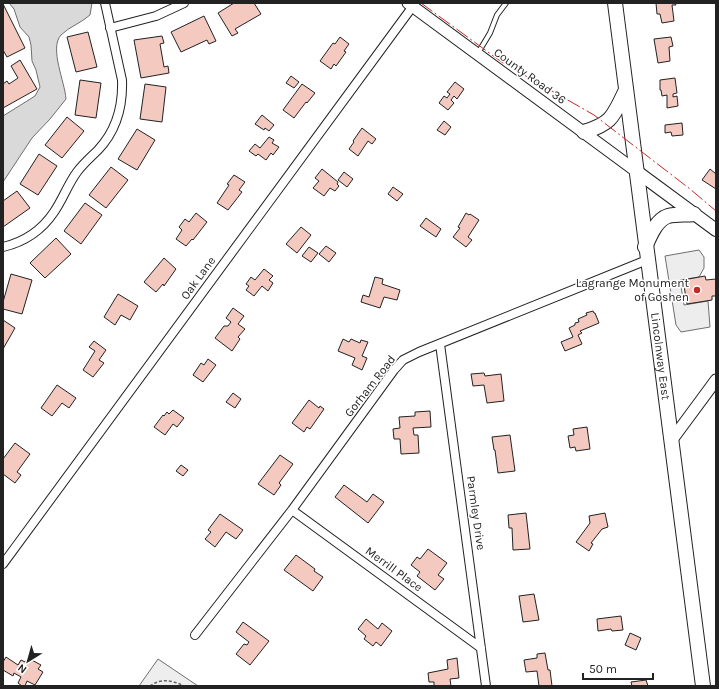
<svg xmlns="http://www.w3.org/2000/svg" width="719" height="689" viewBox="0 0 719 689" font-family="Karla,sans-serif">
	<style>
		.green { fill: #eee; stroke: #6f6f6f }
		.parking { fill: #ededed; stroke: #6f6f6f }
		.water { fill: #d9d9d9; stroke: #6f6f6f }
		.building { fill: #f3c9c0; stroke: #222 }
		.lines { fill: none; stroke-linecap: round; stroke-linejoin: round }
		.service-casing { stroke: #222; stroke-width: 6 }
		.minor-casing { stroke: #222; stroke-width: 10 }
		.tertiary-casing { stroke: #222; stroke-width: 13 }
		.secondary-casing { stroke: #222; stroke-width: 14 }
		.trunk-casing { stroke: #222; stroke-width: 16 }
		.path { stroke: #646464; stroke-width: 1.5; stroke-dasharray: 3 2; stroke-linecap: butt }
		.service { stroke: #fff; stroke-width: 4 }
		.minor { stroke: #fff; stroke-width: 8 }
		.tertiary { stroke: #fff; stroke-width: 11 }
		.secondary { stroke: #fff; stroke-width: 12 }
		.trunk { stroke: #fff; stroke-width: 14 }
		.power { stroke: #c62828; stroke-width: 1; stroke-dasharray: 14 3 2 3; stroke-linecap: butt }
		.poi-dot { fill: #c62828; stroke: #fff; stroke-width: 1.5 }
		.labels { text-anchor: middle; dominant-baseline: central; stroke-width: 3; stroke-linejoin: round; paint-order: stroke }
		.street-label { font-size: 12px; fill: #222; stroke: #fff }
		.poi-label { font-size: 12px; fill: #222; stroke: #fff; text-anchor: end }
	</style>
	<rect width="100%" height="100%" fill="#fff"/>
	<path class="green" d="M 158,659 L 198,686 L 139,686 Z"/>
	<path class="parking" d="M 699,250 L 704,257 L 704,268 L 699,277 L 680,280 L 684,305 L 708,301 L 710,327 L 681,332 L 676,325 L 665,256 Z"/>
	<path class="water" d="M 9,3 L 92,3 L 90,15 C 81,23 69,27 61,35 C 49,48 65,82 66,99 L 50,119 L 32,138 L 3,182 L 3,116 L 35,96 L 40,87 L 36,70 L 32,61 L 31,45 L 29,37 L 20,27 L 14,9 Z"/>
	<path class="building" d="M 234,3 L 254,3 L 261,14 L 235,29 L 238,33 L 232,36 L 218,13 Z
		M 656,3 L 675,3 L 676,5 L 672,5 L 674,21 L 662,23 L 660,14 L 657,14 Z
		M 3,4 L 25,48 L 7,57 L 3,50 Z
		M 204,16 L 216,41 L 209,44 L 207,40 L 181,52 L 171,32 Z
		M 88,32 L 97,67 L 76,72 L 67,37 Z
		M 162,36 L 164,43 L 160,44 L 164,67 L 168,66 L 169,73 L 141,78 L 134,40 Z
		M 340,37 L 349,44 L 344,51 L 346,52 L 336,66 L 334,64 L 331,69 L 320,61 L 333,43 L 335,44 Z
		M 671,37 L 673,46 L 669,47 L 670,61 L 658,63 L 654,39 Z
		M 20,60 L 37,89 L 3,108 L 3,84 L 7,81 L 9,84 L 18,78 L 11,66 Z
		M 291,76 L 299,82 L 294,88 L 286,83 Z
		M 675,78 L 677,93 L 673,94 L 673,97 L 677,96 L 678,106 L 667,108 L 667,95 L 662,96 L 661,90 L 660,90 L 660,80 Z
		M 80,80 L 101,83 L 96,118 L 75,115 Z
		M 455,82 L 464,89 L 457,99 L 454,96 L 451,100 L 454,103 L 448,110 L 439,103 L 444,96 L 447,98 L 450,94 L 447,92 Z
		M 145,84 L 166,87 L 162,122 L 140,119 Z
		M 302,84 L 315,93 L 307,103 L 306,102 L 294,118 L 283,110 Z
		M 262,115 L 274,125 L 269,131 L 265,128 L 264,130 L 255,124 Z
		M 67,117 L 84,131 L 62,158 L 45,145 Z
		M 444,121 L 451,127 L 445,135 L 437,130 Z
		M 682,123 L 683,135 L 672,136 L 671,132 L 665,133 L 665,125 Z
		M 362,128 L 376,139 L 372,144 L 368,141 L 358,156 L 349,149 L 354,142 L 353,141 Z
		M 137,129 L 155,140 L 137,170 L 118,159 Z
		M 269,137 L 274,140 L 272,143 L 279,147 L 273,155 L 271,153 L 266,160 L 258,154 L 256,156 L 249,151 L 255,144 L 260,148 Z
		M 39,154 L 57,166 L 38,195 L 20,184 Z
		M 111,167 L 128,180 L 106,208 L 89,195 Z
		M 322,169 L 338,182 L 337,184 L 339,186 L 335,191 L 330,188 L 324,196 L 313,188 L 319,181 L 315,178 Z
		M 710,169 L 716,174 L 716,189 L 702,180 Z
		M 344,172 L 353,179 L 347,187 L 338,180 Z
		M 234,175 L 245,182 L 239,190 L 242,192 L 228,210 L 217,203 L 229,185 L 227,184 Z
		M 393,187 L 403,194 L 397,201 L 388,194 Z
		M 17,191 L 30,208 L 3,227 L 3,201 Z
		M 85,203 L 102,215 L 81,244 L 64,231 Z
		M 196,213 L 207,222 L 193,240 L 192,239 L 186,246 L 176,239 L 182,230 L 179,227 L 185,219 L 189,222 Z
		M 466,213 L 469,215 L 470,214 L 479,220 L 468,237 L 472,240 L 466,247 L 453,237 L 460,228 L 458,227 Z
		M 426,218 L 441,229 L 436,237 L 420,226 Z
		M 301,227 L 311,235 L 297,253 L 286,244 Z
		M 56,238 L 71,254 L 45,278 L 30,263 Z
		M 326,246 L 336,253 L 329,262 L 319,254 Z
		M 309,247 L 318,253 L 311,262 L 302,256 Z
		M 164,258 L 176,269 L 164,286 L 163,284 L 156,292 L 144,282 Z
		M 264,269 L 273,276 L 269,280 L 273,283 L 268,291 L 262,286 L 254,296 L 246,290 L 249,286 L 246,284 L 251,277 L 255,280 Z
		M 11,274 L 32,280 L 22,314 L 3,309 L 3,302 Z
		M 705,276 L 706,280 L 716,279 L 716,296 L 712,296 L 712,300 L 687,304 L 683,280 Z
		M 375,277 L 383,279 L 382,284 L 400,290 L 397,300 L 384,297 L 380,308 L 361,302 L 363,295 L 369,297 Z
		M 118,294 L 138,306 L 130,320 L 121,315 L 115,325 L 104,317 Z
		M 233,308 L 244,316 L 238,324 L 245,329 L 238,337 L 240,339 L 232,351 L 215,338 L 224,326 L 228,326 L 231,322 L 226,318 Z
		M 593,311 L 594,313 L 595,313 L 599,323 L 580,331 L 582,333 L 578,335 L 582,344 L 565,351 L 561,342 L 573,337 L 569,328 L 575,325 L 575,323 L 579,322 L 578,319 L 587,315 L 586,313 Z
		M 3,320 L 15,328 L 3,349 Z
		M 343,339 L 349,342 L 351,339 L 360,343 L 361,340 L 368,342 L 362,356 L 367,358 L 362,370 L 352,365 L 355,358 L 338,351 Z
		M 94,341 L 106,350 L 99,360 L 104,363 L 93,377 L 83,370 L 95,351 L 89,347 Z
		M 208,359 L 216,365 L 203,382 L 193,375 L 201,363 L 204,365 Z
		M 484,373 L 485,376 L 501,374 L 504,401 L 487,403 L 484,385 L 473,386 L 471,374 Z
		M 57,385 L 76,398 L 69,408 L 62,403 L 52,416 L 41,408 Z
		M 233,393 L 241,399 L 235,408 L 226,402 Z
		M 309,400 L 319,408 L 320,406 L 324,409 L 310,429 L 307,427 L 304,432 L 292,423 Z
		M 173,410 L 184,418 L 177,427 L 173,424 L 165,435 L 154,427 L 163,415 L 164,416 L 167,412 L 169,414 Z
		M 430,411 L 431,427 L 413,428 L 414,435 L 418,435 L 419,453 L 401,454 L 400,439 L 394,439 L 393,429 L 400,428 L 399,417 L 415,416 L 415,412 Z
		M 587,427 L 590,449 L 576,451 L 575,447 L 570,448 L 568,436 L 574,435 L 573,429 Z
		M 510,435 L 515,471 L 498,473 L 495,450 L 494,450 L 492,437 Z
		M 15,443 L 30,454 L 17,472 L 21,475 L 15,483 L 3,474 L 3,459 Z
		M 280,455 L 293,464 L 279,483 L 281,485 L 274,495 L 258,484 Z
		M 181,465 L 188,470 L 183,476 L 176,471 Z
		M 344,485 L 367,502 L 373,494 L 384,502 L 368,523 L 335,497 Z
		M 526,513 L 530,549 L 513,550 L 512,528 L 509,528 L 508,515 Z
		M 605,513 L 608,527 L 602,529 L 591,543 L 593,544 L 589,551 L 576,542 L 590,523 L 589,516 Z
		M 220,514 L 243,530 L 236,539 L 226,532 L 215,547 L 205,539 L 211,532 L 208,530 Z
		M 428,549 L 447,563 L 438,575 L 444,579 L 435,590 L 417,576 L 420,572 L 411,565 L 417,557 L 420,559 Z
		M 296,555 L 315,569 L 314,571 L 323,577 L 313,591 L 284,570 Z
		M 534,594 L 539,620 L 523,622 L 519,596 Z
		M 621,616 L 623,630 L 612,631 L 611,629 L 598,631 L 597,619 Z
		M 366,619 L 378,629 L 382,623 L 392,631 L 381,646 L 376,642 L 373,646 L 364,639 L 366,636 L 358,629 Z
		M 243,622 L 269,641 L 250,665 L 236,654 L 244,644 L 247,645 L 249,642 L 236,632 Z
		M 630,633 L 641,638 L 636,650 L 625,645 Z
		M 545,653 L 548,670 L 550,670 L 552,686 L 539,686 L 537,671 L 526,672 L 524,660 L 537,658 L 537,654 Z
		M 6,657 L 18,665 L 21,660 L 25,662 L 28,658 L 41,665 L 38,669 L 43,672 L 35,685 L 27,681 L 25,686 L 22,686 L 18,683 L 21,677 L 14,673 L 13,676 L 3,670 L 3,662 Z
		M 457,658 L 459,678 L 450,679 L 451,686 L 434,686 L 434,682 L 429,682 L 428,673 L 448,669 L 447,660 Z
		M 646,680 L 648,686 L 632,686 L 631,682 Z"/>
	<g class="lines">
		<g class="service-casing">
			<path id="service" d="M 478,53 L 490,33 L 497,15 L 506,3"/>
		</g>
		<g class="minor-casing">
			<path id="minor" d="M 110,28 L 156,16 L 184,3
				M 3,247 C 24,242 42,230 54,212 C 63,199 68,184 77,172 C 83,164 91,157 98,150 C 116,131 123,106 122,80 L 105,3
				M 440,344 L 486,686
				M 292,510 L 481,648
				M 3,564 L 413,6
				M 195,635 L 292,510 L 394,370 L 403,360 L 419,352 L 647,260"/>
		</g>
		<g class="tertiary-casing">
			<path id="tertiary" d="M 408,3 L 636,171
				M 671,441 L 716,380"/>
		</g>
		<g class="secondary-casing">
			<path id="secondary" d="M 636,171 L 716,230"/>
		</g>
		<g class="trunk-casing">
			<g id="trunk">
				<path id="s1" d="M 615,3 L 703,686"/>
				<path d="M 584,132 C 613,123 613,116 626,90"/>
				<path d="M 645,247 C 650,236 656,220 668,216 C 676,214 686,215 694,214"/>
			</g>
		</g>
		<path class="path" d="M 150,686 C 161,678 172,680 184,686"/>
		<use href="#service" class="service"/>
		<use href="#minor" class="minor"/>
		<use href="#tertiary" class="tertiary"/>
		<use href="#secondary" class="secondary"/>
		<use href="#trunk" class="trunk"/>
		<path class="power" d="M 421,3 L 503,63 L 594,115 L 690,189 L 716,211"/>
	</g>
	<circle class="poi-dot" cx="697" cy="290" r="4"/>
	<g class="labels">
		<g class="street-label">
			<text transform="translate(530 76) rotate(36)">County Road 36</text>
			<text transform="translate(198 278) rotate(-54)">Oak Lane</text>
			<text stroke="none"><textPath href="#s1" startOffset="356">Lincolnway East</textPath></text>
			<text transform="translate(370 386) rotate(-52)">Gorham Road</text>
			<text transform="translate(476 513) rotate(82)">Parmley Drive</text>
			<text transform="translate(394 569) rotate(36)">Merrill Place</text>
		</g>
		<g class="poi-label">
			<text x="689" y="283">Lagrange Monument<tspan x="689" dy="14">of Goshen</tspan></text>
		</g>
	</g>
	<rect width="719" height="689" fill="none" stroke="#222222" stroke-width="8"/>
	<g transform="translate(28 661) rotate(217)" stroke="#ffffff" stroke-width="3" paint-order="stroke">
	<path d="M0-3L7 15L0 10L-7 15Z" fill="#222222"/>
	<text y="-6" font-size="11" font-weight="bold" text-anchor="middle" fill="#222222">N</text>
	</g>
	<path d="M583 673v6h70v-6" fill="none" stroke="#222222" stroke-width="2"/>
	<text x="589" y="673" font-size="12" fill="#222222" stroke="#ffffff" stroke-width="3" paint-order="stroke">50 m</text>
</svg>
